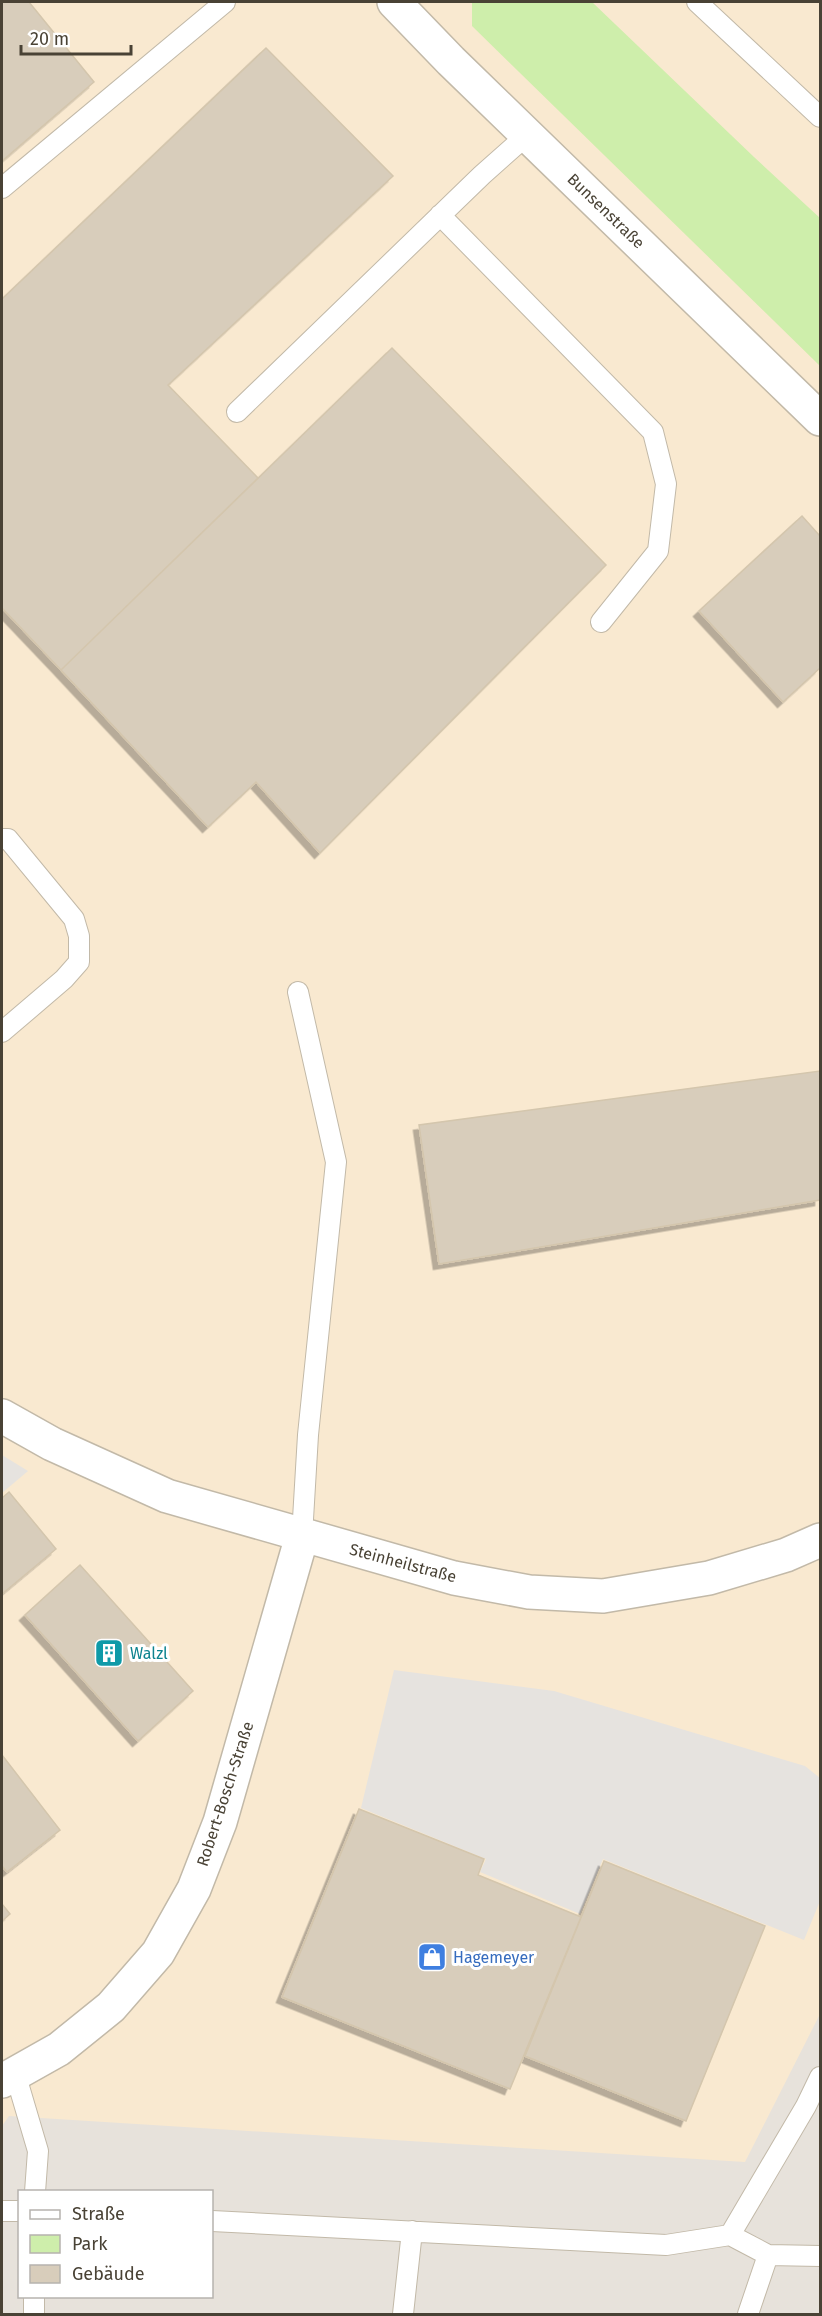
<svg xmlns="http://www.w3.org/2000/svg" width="822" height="2316" viewBox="0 0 822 2316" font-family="'Fira Sans',sans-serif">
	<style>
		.commercial { fill: #f9e9d0; fill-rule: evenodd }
		.industrial { fill: #e7e2db; fill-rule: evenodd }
		.green { fill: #ceeeab }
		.parking { fill: #e6e3df }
		.building { fill: #d8cdbb; stroke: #d4c6ad; stroke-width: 1.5; filter: url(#shadow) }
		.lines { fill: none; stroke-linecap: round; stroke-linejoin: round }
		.service-casing { stroke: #c2b9a8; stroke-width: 22 }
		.minor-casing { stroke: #c2b9a8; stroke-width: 36 }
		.service { stroke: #fff; stroke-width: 20 }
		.minor { stroke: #fff; stroke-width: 33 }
		.labels { text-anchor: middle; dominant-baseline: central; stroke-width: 6; stroke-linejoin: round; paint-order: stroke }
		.street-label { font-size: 16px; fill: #494235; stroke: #fff }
		.culture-label { font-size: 16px; fill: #0d838f; stroke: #fff; text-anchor: start }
		.shop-label { font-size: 16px; fill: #366cbe; stroke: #fff; text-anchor: start }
	</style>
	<defs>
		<filter id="shadow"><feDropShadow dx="-5.5" dy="5.5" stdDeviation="0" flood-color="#0004"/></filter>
	</defs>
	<rect width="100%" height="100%" fill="#f5f1e7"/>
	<path class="commercial" d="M 2,2 L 820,2 L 820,2314 L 2,2314 ZM 20,2192 L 212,2192 L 212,2296 L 20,2296 Z"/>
	<path class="industrial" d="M 820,2014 L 820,2314 L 2,2314 L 2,2126 L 9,2116 L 745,2162 ZM 20,2192 L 212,2192 L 212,2296 L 20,2296 Z"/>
	<path class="green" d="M 472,2 L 592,2 L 754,157 L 820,218 L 820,366 L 472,26 Z"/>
	<path class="parking" d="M 2,1455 L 28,1471 L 2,1493 Z
		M 394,1670 L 554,1691 L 805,1766 L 820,1778 L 820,1901 L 804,1940 L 603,1859 L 580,1914 L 480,1872 L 486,1859 L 361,1808 Z"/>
	<path class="building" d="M 2,2 L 29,2 L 94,82 L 2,161 Z
		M 266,48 L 393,176 L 168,385 L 258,478 L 61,670 L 2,608 L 2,299 Z
		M 392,348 L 606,565 L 320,853 L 256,782 L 208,827 L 61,670 Z
		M 802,516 L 820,536 L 820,668 L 783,702 L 699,611 Z
		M 820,1071 L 820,1200 L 439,1264 L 419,1125 Z
		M 9,1492 L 56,1549 L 2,1594 L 2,1498 Z
		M 80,1565 L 193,1691 L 138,1741 L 25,1615 Z
		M 2,1755 L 60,1830 L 7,1872 L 2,1866 Z
		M 359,1809 L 484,1859 L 478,1875 L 581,1917 L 510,2089 L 282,1997 Z
		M 604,1861 L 765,1926 L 686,2121 L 525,2056 Z
		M 2,1904 L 10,1914 L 2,1921 Z"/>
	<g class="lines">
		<g class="service-casing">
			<path id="service" d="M 697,2 L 820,117
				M 2,188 L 225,2
				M 440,215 L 653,432 L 666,484 L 658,551 L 601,622
				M 237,412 L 482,175 L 527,135
				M 2,839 L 8,839 L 74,919 L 79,936 L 79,962 L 64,979 L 2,1032
				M 298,992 L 336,1162 L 308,1435 L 302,1536
				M 15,2073 L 38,2151 L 35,2192
				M 2,2211 L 20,2211
				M 212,2221 L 666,2245 L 730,2235 L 806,2106 L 820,2077
				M 730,2235 L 768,2255 L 820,2256
				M 34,2296 L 34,2314
				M 403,2314 L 412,2231
				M 748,2314 L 768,2255"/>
		</g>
		<g class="minor-casing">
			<path id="minor" d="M 394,2 L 451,61 L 820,419
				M 2,1416 L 52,1444 L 167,1496 L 454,1578 L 529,1592 L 603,1596 L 709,1578 L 786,1555 L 820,1540
				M 2,2081 L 59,2049 L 111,2007 L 158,1953 L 194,1889 L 220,1822 L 302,1536"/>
		</g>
		<use href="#service" class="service"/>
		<use href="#minor" class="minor"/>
	</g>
	<defs>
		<g id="building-square" transform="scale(1.5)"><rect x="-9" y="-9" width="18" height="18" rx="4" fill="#0f9aa8" stroke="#fff"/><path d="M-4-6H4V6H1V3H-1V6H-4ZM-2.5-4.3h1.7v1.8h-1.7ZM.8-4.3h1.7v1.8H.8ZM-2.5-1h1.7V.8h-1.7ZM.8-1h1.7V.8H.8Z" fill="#fff"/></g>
		<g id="shop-square" transform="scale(1.5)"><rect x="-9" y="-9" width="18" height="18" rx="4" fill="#3f7fe0" stroke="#fff"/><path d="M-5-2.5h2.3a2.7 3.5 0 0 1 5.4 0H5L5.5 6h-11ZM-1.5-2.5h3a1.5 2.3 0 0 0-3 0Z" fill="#fff"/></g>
	</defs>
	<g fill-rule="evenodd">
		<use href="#building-square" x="109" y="1653"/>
		<use href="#shop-square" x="432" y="1957"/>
	</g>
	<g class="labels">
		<g class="street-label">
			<text transform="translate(606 211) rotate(44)">Bunsenstraße</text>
			<text transform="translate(403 1563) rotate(15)">Steinheilstraße</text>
			<text transform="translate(225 1794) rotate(-72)">Robert-Bosch-Straße</text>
		</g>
		<g class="culture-label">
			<text x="130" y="1653">Walzl</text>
		</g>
		<g class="shop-label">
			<text x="453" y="1957">Hagemeyer</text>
		</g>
	</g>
	<rect width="822" height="2316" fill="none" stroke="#494235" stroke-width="6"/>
	<rect x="18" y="2190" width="195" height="108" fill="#ffffff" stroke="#b6b3ae" stroke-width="1.5"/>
	<rect x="30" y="2210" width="30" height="9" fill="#ffffff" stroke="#b6b3ae" stroke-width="1.5"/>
	<text x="72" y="2220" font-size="18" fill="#494235">Straße</text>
	<rect x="30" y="2235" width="30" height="18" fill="#ceeeab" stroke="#b6b3ae" stroke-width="1.5"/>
	<text x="72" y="2250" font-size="18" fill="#494235">Park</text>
	<rect x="30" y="2265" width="30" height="18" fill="#d8cdbb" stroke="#b6b3ae" stroke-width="1.5"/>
	<text x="72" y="2280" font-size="18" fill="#494235">Gebäude</text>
	<path d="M21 45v9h110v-9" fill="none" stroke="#494235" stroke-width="3"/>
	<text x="30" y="45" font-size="18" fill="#494235" stroke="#ffffff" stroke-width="4.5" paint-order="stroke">20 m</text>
</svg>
